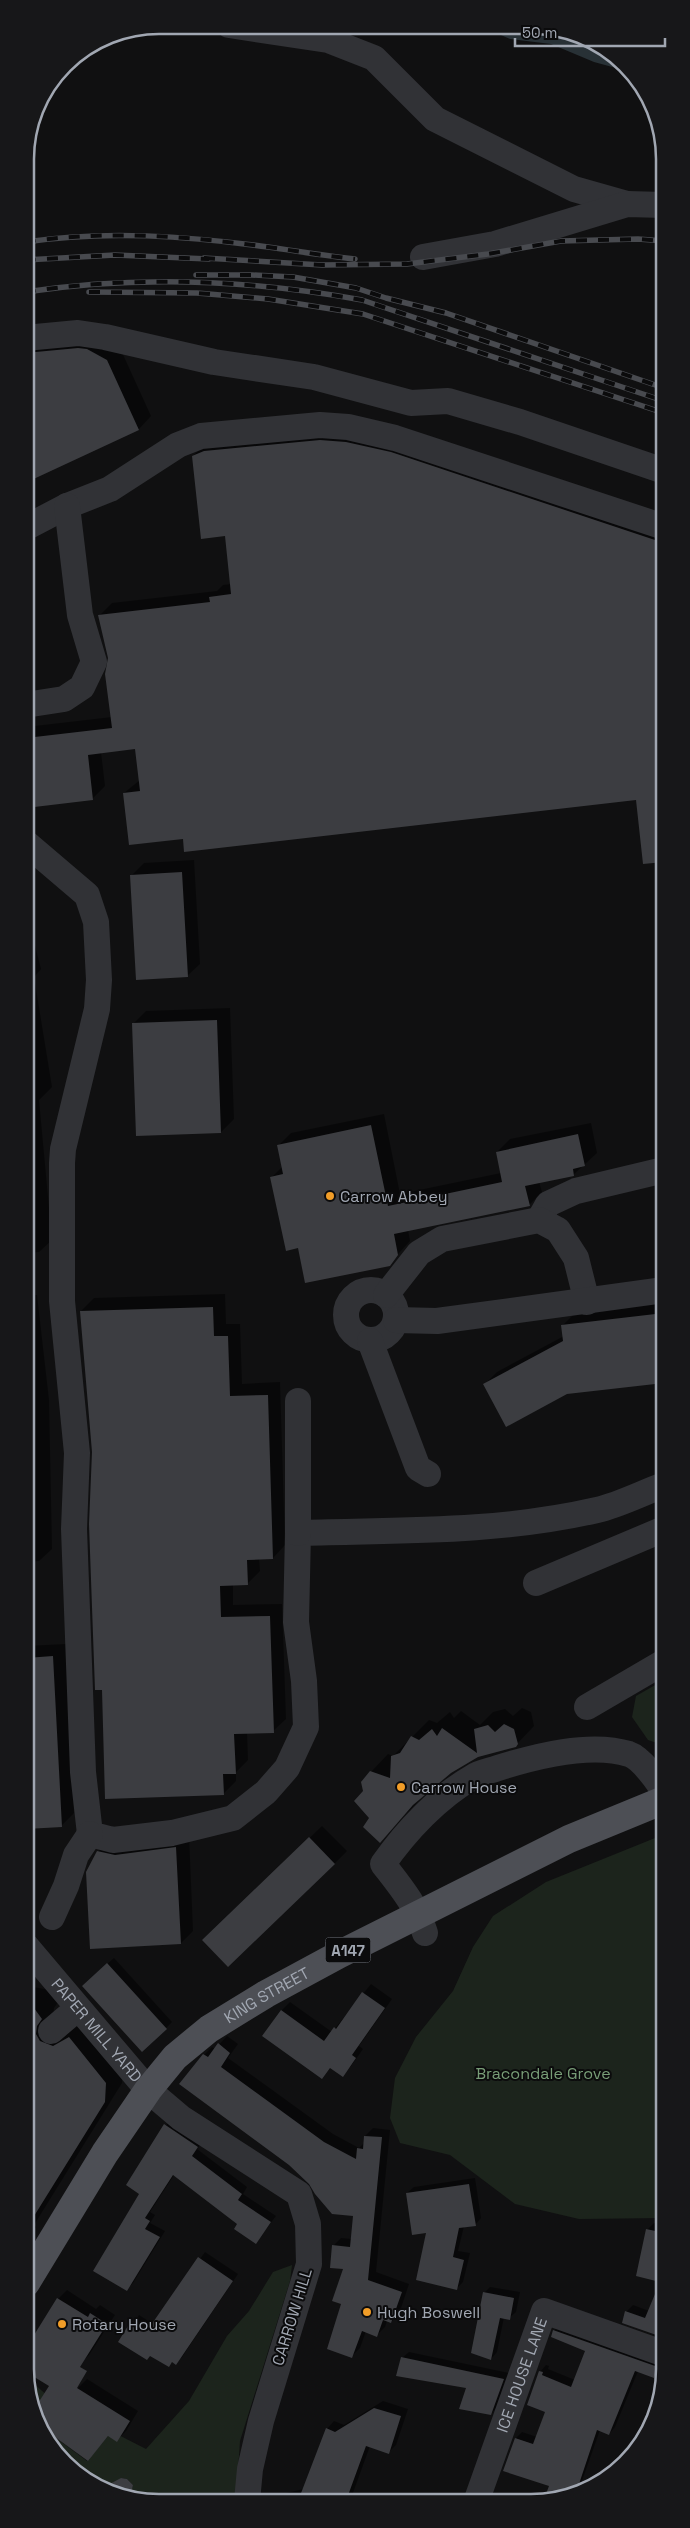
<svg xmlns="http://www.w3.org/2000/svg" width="690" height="2528" viewBox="0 0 690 2528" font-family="'Space Grotesk',sans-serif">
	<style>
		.green { fill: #1c241c }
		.water { fill: #283136 }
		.shadow { fill: #0007 }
		.building { fill: #3c3d41 }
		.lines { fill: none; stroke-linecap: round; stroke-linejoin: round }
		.minor { stroke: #313236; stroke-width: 26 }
		.major { stroke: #4d4f55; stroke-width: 28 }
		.rail-casing { stroke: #484a4f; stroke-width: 5.5 }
		.rail { stroke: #0b0b0c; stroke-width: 4; stroke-dasharray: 11; stroke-linecap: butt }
		.poi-dot { fill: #f19d28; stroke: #0b0b0c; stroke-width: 2 }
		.labels { text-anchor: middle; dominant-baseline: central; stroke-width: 4; stroke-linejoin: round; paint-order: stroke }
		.shield { fill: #0b0b0c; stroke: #747880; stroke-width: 1 }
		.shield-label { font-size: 15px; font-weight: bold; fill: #a1a7b2 }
		.poi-label { font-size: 16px; fill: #a1a7b2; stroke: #0b0b0c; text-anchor: start }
		.street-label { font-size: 16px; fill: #a1a7b2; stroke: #0b0b0c }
		.park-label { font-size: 16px; fill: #789d77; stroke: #0b0b0c }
		.rim { fill: none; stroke: #a1a7b2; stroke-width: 2.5 }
	</style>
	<rect width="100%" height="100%" fill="#101011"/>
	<path class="green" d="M 664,1680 L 664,1744 L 663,1745 L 648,1740 L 632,1717 L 636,1696 Z
		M 665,1834 L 665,2218 L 579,2219 L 515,2204 L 450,2155 L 400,2143 L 390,2118 L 395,2078 L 416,2037 L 453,1991 L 473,1947 L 493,1916 L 546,1882 Z
		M 292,2265 L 290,2281 L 240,2441 L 236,2501 L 137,2500 L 131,2493 L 133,2485 L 127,2479 L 121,2478 L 113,2486 L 113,2490 L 64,2464 L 37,2424 L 87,2461 L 90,2459 L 36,2418 L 26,2387 L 26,2377 L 56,2403 L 146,2449 L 189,2401 L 227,2336 L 249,2311 L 273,2272 Z"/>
	<path class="water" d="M 474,27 L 544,28 L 564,31 L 628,67 L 627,71 L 594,62 L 551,44 L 510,39 L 485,28 L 474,29 Z"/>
	<path class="shadow" d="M 25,340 L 120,348 L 151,416 L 139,429 L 25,482 Z
		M 334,428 L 664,527 L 664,861 L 644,863 L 637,799 L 124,793 L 140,780 L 136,748 L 101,752 L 105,786 L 92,799 L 26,806 L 26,727 L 112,717 L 110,658 L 100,615 L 112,603 L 217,591 L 223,585 L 232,584 L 226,535 L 193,456 L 206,443 Z
		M 194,860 L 200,964 L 187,976 L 131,876 L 144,863 Z
		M 26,911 L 41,969 L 34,977 L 52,1087 L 39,1100 L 52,1240 L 39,1252 L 26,1253 Z
		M 230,1008 L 234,1119 L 221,1132 L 133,1024 L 146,1011 Z
		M 384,1114 L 400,1194 L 501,1173 L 497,1152 L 510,1139 L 591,1123 L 597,1153 L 573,1175 L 539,1182 L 542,1192 L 529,1205 L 408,1230 L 410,1241 L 389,1264 L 299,1247 L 272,1177 L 282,1167 L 278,1146 L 291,1133 Z
		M 225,1294 L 226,1324 L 240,1324 L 242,1384 L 280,1382 L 285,1545 L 273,1558 L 259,1558 L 260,1571 L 247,1584 L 233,1584 L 233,1605 L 282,1604 L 286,1719 L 273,1731 L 247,1732 L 248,1760 L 236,1772 L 236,1781 L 223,1794 L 93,1452 L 81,1311 L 94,1298 Z
		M 37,1295 L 49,1400 L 52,1549 L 39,1561 L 26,1562 L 26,1296 Z
		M 664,1302 L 664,1382 L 567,1393 L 484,1385 L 497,1372 L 564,1336 L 562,1326 L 575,1313 Z
		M 66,1644 L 74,1813 L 61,1826 L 26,1827 L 26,1646 Z
		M 522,1708 L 531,1712 L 534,1726 L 515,1746 L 477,1756 L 451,1771 L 430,1788 L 380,1841 L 364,1792 L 371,1772 L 388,1754 L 393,1756 L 429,1720 L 437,1723 L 450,1712 L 454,1718 L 461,1711 L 480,1725 L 493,1712 L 505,1709 L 513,1716 Z
		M 322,1826 L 347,1851 L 334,1864 L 216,1928 Z
		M 189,1835 L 193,1931 L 181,1943 L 98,1852 L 110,1839 Z
		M 114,1958 L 172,2022 L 166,2028 L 90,1979 Z
		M 371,1984 L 392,1999 L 359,2046 L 363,2049 L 351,2066 L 343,2075 L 331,2067 L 322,2077 L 281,2011 L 290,2002 L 332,2032 Z
		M 26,1986 L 51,1990 L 59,2001 L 54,2008 L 53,2016 L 87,2020 L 123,2065 L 122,2083 L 34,2225 L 36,2227 L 26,2244 L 26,2099 L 32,2098 L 36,2085 L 26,2071 Z
		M 227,2036 L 238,2044 L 228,2058 L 333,2134 L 359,2148 L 364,2143 L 365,2136 L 373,2128 L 390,2130 L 376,2272 L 409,2284 L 399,2314 L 391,2322 L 387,2321 L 385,2327 L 377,2335 L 366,2331 L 360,2348 L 352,2356 L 345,2268 L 333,2246 L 341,2238 L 352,2239 L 355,2214 L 308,2181 L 204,2055 L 212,2047 L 215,2049 Z
		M 171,2118 L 203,2141 L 197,2149 L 247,2187 L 243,2194 L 276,2216 L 256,2242 L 239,2223 L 174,2175 L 150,2212 L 155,2215 L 150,2223 L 165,2231 L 133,2283 L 127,2289 L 140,2193 L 128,2184 Z
		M 475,2178 L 481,2218 L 475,2225 L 464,2226 L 458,2251 L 470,2253 L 463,2282 L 457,2288 L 407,2193 L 414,2187 Z
		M 654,2223 L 665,2226 L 665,2337 L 626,2312 L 633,2305 L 649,2311 L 662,2282 L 647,2230 Z
		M 205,2252 L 238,2274 L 182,2357 L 176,2363 L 173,2361 L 169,2365 L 151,2355 L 120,2342 L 139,2315 L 153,2324 Z
		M 490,2287 L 520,2292 L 516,2312 L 509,2318 L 504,2317 L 497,2352 L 491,2359 L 484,2293 Z
		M 67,2290 L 96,2309 L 100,2305 L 115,2315 L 89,2355 L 81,2363 L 58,2299 Z
		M 561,2324 L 664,2361 L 660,2370 L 654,2377 L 638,2371 L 615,2427 L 609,2434 L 600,2430 L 578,2492 L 545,2502 L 551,2486 L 516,2438 L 522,2432 L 537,2437 L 546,2412 L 540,2372 L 546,2365 L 549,2366 L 548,2369 L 575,2380 L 587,2350 L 554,2331 Z
		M 409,2352 L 509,2373 L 497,2407 L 491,2414 L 467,2387 L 402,2358 Z
		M 87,2379 L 138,2411 L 126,2431 L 117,2440 L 109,2435 L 88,2460 L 49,2431 L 78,2388 Z
		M 383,2401 L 408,2409 L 396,2445 L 388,2453 L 370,2446 L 350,2501 L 275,2501 L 282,2494 L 304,2489 L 327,2429 L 334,2421 L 344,2425 Z"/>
	<path class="building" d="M 78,348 L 87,349 L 107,360 L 139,430 L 25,483 L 25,353 Z
		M 320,440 L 346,442 L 391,452 L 664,543 L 664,862 L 643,864 L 636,800 L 184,852 L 183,839 L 129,845 L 123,793 L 140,791 L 135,749 L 88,755 L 93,800 L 26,808 L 26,738 L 112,728 L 105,674 L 108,658 L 98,615 L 210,602 L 209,597 L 231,594 L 225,536 L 201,539 L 192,456 L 204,451 Z
		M 182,872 L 188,977 L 136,980 L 130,875 Z
		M 217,1020 L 221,1133 L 136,1136 L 132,1023 Z
		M 371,1125 L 388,1206 L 502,1182 L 496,1152 L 578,1134 L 585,1166 L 573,1169 L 574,1176 L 525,1186 L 530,1206 L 394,1234 L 398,1255 L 390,1266 L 305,1283 L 298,1248 L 286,1251 L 270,1177 L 283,1174 L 277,1145 Z
		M 213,1307 L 214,1336 L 228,1336 L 230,1396 L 268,1395 L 273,1559 L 247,1560 L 248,1585 L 220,1586 L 221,1617 L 270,1616 L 274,1733 L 234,1734 L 236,1774 L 223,1774 L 224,1795 L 105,1799 L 102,1690 L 95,1690 L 89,1524 L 92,1452 L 80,1311 Z
		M 664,1313 L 664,1383 L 567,1394 L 506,1427 L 483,1384 L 563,1341 L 561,1325 Z
		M 53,1656 L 62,1827 L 26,1829 L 26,1658 Z
		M 504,1724 L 514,1729 L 518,1744 L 516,1747 L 478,1757 L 451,1773 L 413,1805 L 380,1843 L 363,1827 L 369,1818 L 354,1801 L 363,1791 L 361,1782 L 370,1771 L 390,1778 L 391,1756 L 400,1753 L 411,1736 L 419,1740 L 432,1729 L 437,1736 L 442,1728 L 477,1753 L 474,1729 L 488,1725 L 495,1732 Z
		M 309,1837 L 335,1864 L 228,1967 L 202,1940 Z
		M 176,1847 L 181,1944 L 90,1949 L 86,1872 L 97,1851 L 115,1855 Z
		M 107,1963 L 167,2029 L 142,2052 L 82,1986 Z
		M 362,1992 L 385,2008 L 352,2055 L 356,2058 L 343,2077 L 330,2068 L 322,2079 L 262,2036 L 281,2010 L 324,2041 L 334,2027 L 336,2029 Z
		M 26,1997 L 42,2019 L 37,2026 L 36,2034 L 40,2041 L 53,2046 L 69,2037 L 106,2083 L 105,2102 L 26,2229 L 26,2112 L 31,2111 L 31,2094 L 35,2085 L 26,2074 Z
		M 218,2043 L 230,2053 L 221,2067 L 324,2142 L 356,2159 L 357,2148 L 363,2149 L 364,2136 L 382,2137 L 368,2280 L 402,2292 L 391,2323 L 383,2320 L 377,2337 L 362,2331 L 352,2358 L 327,2349 L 341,2304 L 332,2301 L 343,2269 L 330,2268 L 332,2245 L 350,2247 L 353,2216 L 332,2214 L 315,2194 L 309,2184 L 289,2165 L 179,2084 L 203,2054 L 208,2057 Z
		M 164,2124 L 198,2147 L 192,2156 L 242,2194 L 238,2200 L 271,2222 L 256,2244 L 234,2229 L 237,2224 L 173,2175 L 145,2218 L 150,2221 L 145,2229 L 160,2237 L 127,2291 L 93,2271 L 139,2194 L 126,2185 Z
		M 469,2184 L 476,2226 L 459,2228 L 453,2257 L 464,2260 L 457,2290 L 416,2280 L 426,2233 L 412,2235 L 406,2193 Z
		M 646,2229 L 665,2233 L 665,2338 L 622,2323 L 625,2311 L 645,2318 L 660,2282 L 636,2276 Z
		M 198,2257 L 233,2281 L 176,2365 L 172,2362 L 169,2367 L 150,2356 L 147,2360 L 118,2342 L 131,2321 L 147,2331 Z
		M 483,2292 L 514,2298 L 510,2320 L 500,2318 L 491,2360 L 471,2353 Z
		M 57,2298 L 88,2317 L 90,2313 L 107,2324 L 80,2367 L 87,2371 L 77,2388 L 130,2421 L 117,2442 L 108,2436 L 88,2461 L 37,2424 L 33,2411 L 49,2386 L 26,2372 L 26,2348 Z
		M 553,2330 L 658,2367 L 654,2378 L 635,2371 L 609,2435 L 597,2430 L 576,2493 L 543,2502 L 549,2486 L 503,2471 L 515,2438 L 533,2444 L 545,2412 L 527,2405 L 539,2371 L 543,2372 L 542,2375 L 571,2387 L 585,2351 L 551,2337 Z
		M 401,2357 L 504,2379 L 491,2415 L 459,2409 L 466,2388 L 396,2376 Z
		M 374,2408 L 401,2416 L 389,2454 L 366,2446 L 346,2501 L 298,2501 L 326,2428 L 335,2432 Z
		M 121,2478 L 127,2479 L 133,2485 L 130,2499 L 106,2486 Z"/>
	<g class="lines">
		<g class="minor">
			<path d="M 229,25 L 328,40 L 374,58 L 435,119 L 574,189 L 627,204"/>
			<path d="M 423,257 L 495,244 L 627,204 L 664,205"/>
			<path d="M 25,338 L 78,333 L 105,337 L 214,362 L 314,377 L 411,403 L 448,401 L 520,422 L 664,471"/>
			<path d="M 25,528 L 67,506 L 110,489 L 178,445 L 201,436 L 320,425 L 348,427 L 395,438 L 664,527"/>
			<path d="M 25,705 L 64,699 L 82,687 L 94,662 L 80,615 L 67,506"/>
			<path d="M 26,843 L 87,895 L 96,922 L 99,980 L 97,1009 L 63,1149 L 62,1163 L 62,1301 L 77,1453 L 74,1529 L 83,1772 L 90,1834 L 113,1840 L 172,1833 L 233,1818 L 266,1792 L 287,1768 L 306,1727 L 304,1681 L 296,1622 L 298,1533 C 399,1530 497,1533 597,1510 C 619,1505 642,1493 664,1485"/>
			<path d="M 539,1220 L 548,1204 L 576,1191 L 664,1170"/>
			<circle cx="371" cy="1315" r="25"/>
			<path d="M 386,1295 L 419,1253 L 442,1239 L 539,1220 L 558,1230 L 576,1258 L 587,1302"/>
			<path d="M 396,1320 L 437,1321 L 664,1290"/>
			<path d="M 370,1341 L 418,1468 L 428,1474"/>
			<path d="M 298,1401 L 298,1533"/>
			<path d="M 536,1583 L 664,1529"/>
			<path d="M 587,1707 L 664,1662"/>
			<path d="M 52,1917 L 66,1886 L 76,1855 L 90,1834"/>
			<path d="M 425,1933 C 417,1906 400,1886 383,1864 C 406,1831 438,1797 473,1777 C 480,1772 490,1771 498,1768 C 536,1756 590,1742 629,1754 C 641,1758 659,1782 664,1793"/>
			<path id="s1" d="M 26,1946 L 148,2090 L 181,2118 L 299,2194 L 308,2224 L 309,2264 L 261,2421 L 250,2469 L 247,2501"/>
			<path d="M 51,2031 L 78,2008"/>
			<path id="s2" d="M 476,2502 L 544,2311 L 665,2354"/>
		</g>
		<path class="major" id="s3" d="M 26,2283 L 105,2153 L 148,2090 L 175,2057 L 209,2029 L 266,1994 L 340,1954 L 569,1839 L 664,1800"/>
		<g class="rail-casing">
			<path id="rail" d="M 25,242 C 105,230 188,236 268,247 C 297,251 326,256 355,259
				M 204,258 L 322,265 L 407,264 L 488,254 L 561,241 L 638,239 L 664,241
				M 25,260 L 115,255 L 209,259
				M 196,275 L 252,275 L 293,277 L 356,288 L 386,298 L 446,313 L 664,388
				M 25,292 C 137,275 251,280 362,300 L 664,401
				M 89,292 L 197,293 L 268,299 L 363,314 L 664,413"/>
		</g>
		<use href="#rail" class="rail"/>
	</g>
	<g class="poi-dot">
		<circle cx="330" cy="1196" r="5"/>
		<circle cx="401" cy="1787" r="5"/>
		<circle cx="367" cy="2312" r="5"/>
		<circle cx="62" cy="2324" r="5"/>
	</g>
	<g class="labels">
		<rect class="shield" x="325.5" y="1937.5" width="45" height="25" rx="4"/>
		<g class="shield-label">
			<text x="348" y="1950">A147</text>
		</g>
		<g class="poi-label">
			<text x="340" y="1196">Carrow Abbey</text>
			<text x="411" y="1787">Carrow House</text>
			<text x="377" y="2312">Hugh Boswell</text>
			<text x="72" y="2324">Rotary House</text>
		</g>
		<g class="street-label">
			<text stroke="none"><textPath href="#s3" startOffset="382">KING STREET</textPath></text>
			<text stroke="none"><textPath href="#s1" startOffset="110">PAPER MILL YARD</textPath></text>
			<text transform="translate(292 2317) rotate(-73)">CARROW HILL</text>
			<text stroke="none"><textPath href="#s2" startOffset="135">ICE HOUSE LANE</textPath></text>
		</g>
		<g class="park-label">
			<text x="543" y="2073">Bracondale Grove</text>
		</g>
	</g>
	<path d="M0 0H690V2528H0ZM159 34H531A125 125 0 0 1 656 159V2369A125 125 0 0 1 531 2494H159A125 125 0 0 1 34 2369V159A125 125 0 0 1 159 34Z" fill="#171719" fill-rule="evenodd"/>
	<path class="rim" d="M159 34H531A125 125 0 0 1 656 159V2369A125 125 0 0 1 531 2494H159A125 125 0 0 1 34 2369V159A125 125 0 0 1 159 34Z"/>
	<path d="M515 38v8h150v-8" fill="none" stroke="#a1a7b2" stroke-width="2.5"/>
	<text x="522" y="38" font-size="15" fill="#a1a7b2" stroke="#0b0b0c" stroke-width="4" paint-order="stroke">50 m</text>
</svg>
